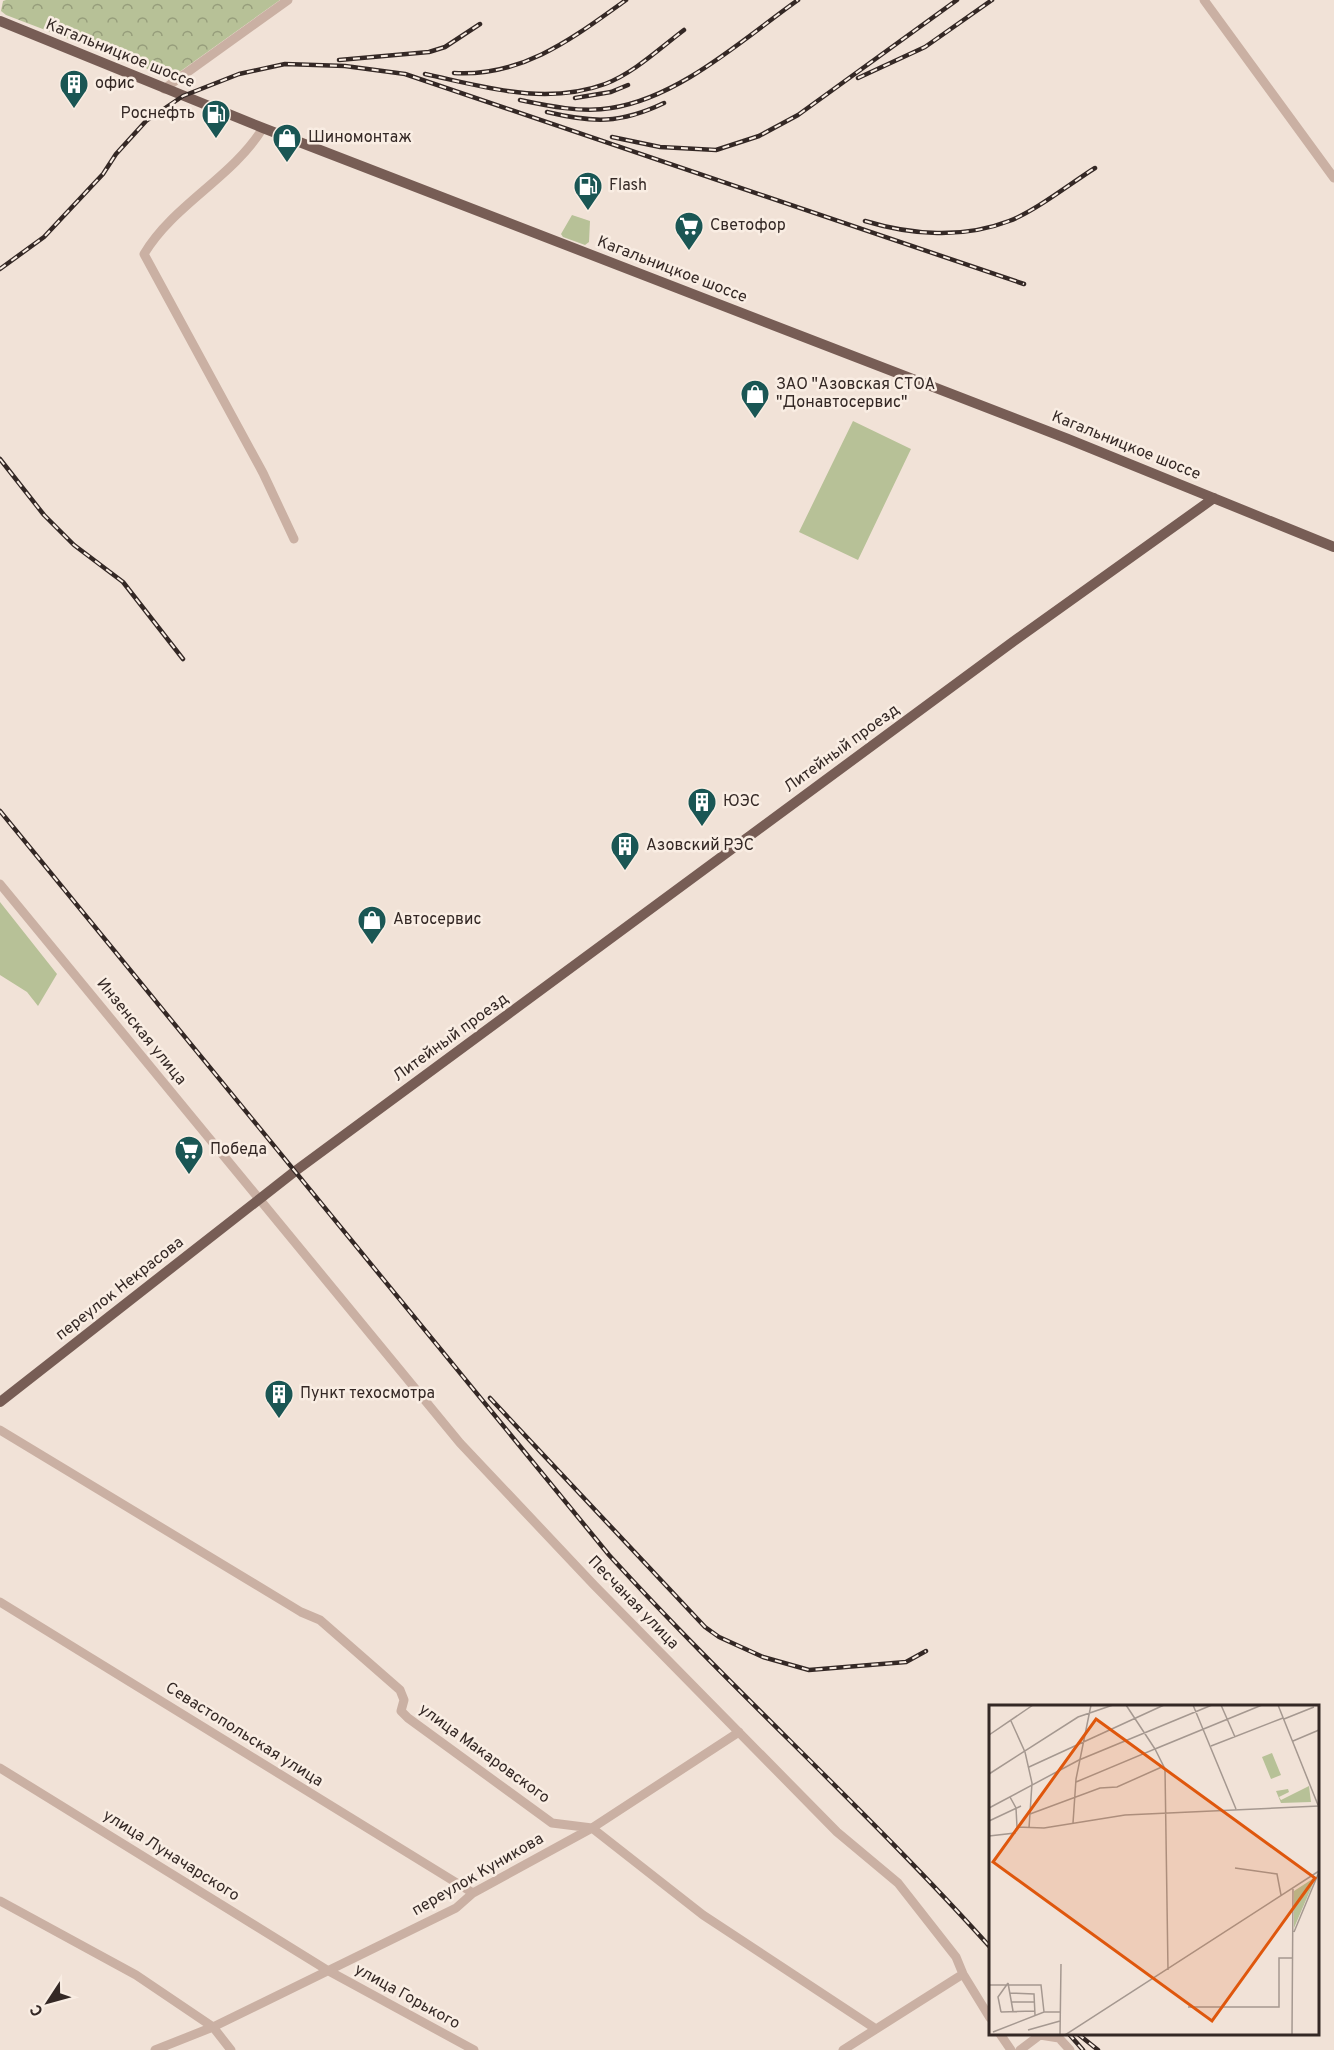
<svg xmlns="http://www.w3.org/2000/svg" width="1334" height="2050" viewBox="0 0 1334 2050" font-family="Overpass,sans-serif">
	<style>
		.green { fill: #b7c197 }
		.forest { fill: url(#forest-crowns) }
		.lines { fill: none; stroke-linecap: round; stroke-linejoin: round }
		.minor { stroke: #cab0a3; stroke-width: 9 }
		.major { stroke: #775d55; stroke-width: 10 }
		.rail-casing { stroke: #342825; stroke-width: 4.5 }
		.rail { stroke: #f9ede3; stroke-width: 2; stroke-dasharray: 7; stroke-linecap: butt }
		.labels { text-anchor: middle; dominant-baseline: central; stroke-width: 5; stroke-linejoin: round; paint-order: stroke }
		.street-label { font-size: 16px; fill: #342825; stroke: #f9ede3 }
		.poi-label { font-size: 16px; fill: #342825; stroke: #f9ede3; text-anchor: start }
		.inset-road { fill: none; stroke: #a59890; stroke-width: 1.5 }
		.view { fill: #df570d; fill-opacity: 0.15; stroke: #df570d; stroke-width: 3 }
		.inset-edge { fill: none; stroke: #342825; stroke-width: 3 }
	</style>
	<defs>
		<pattern id="forest-crowns" width="20" height="18" patternUnits="userSpaceOnUse" patternTransform="scale(1.5)"><rect width="20" height="18" fill="#b7c197"/><path d="M2 6a3 3 0 1 1 6 0M12 15a3 3 0 1 1 6 0" fill="none" stroke="#969d7b"/></pattern>
	</defs>
	<rect width="100%" height="100%" fill="#f1e2d7"/>
	<path class="green" d="M 572,215 L 590,221 L 589,242 L 585,245 L 563,237 L 561,234 Z
		M 853,421 L 911,449 L 858,560 L 799,532 Z
		M 0,902 L 57,974 L 38,1006 L 27,992 L 0,975 Z"/>
	<path class="forest" d="M 6,0 L 280,0 L 171,78 L 6,15 L 1,11 L 3,1 Z"/>
	<g class="lines">
		<path class="minor" d="M 1204,0 L 1334,178
			M 164,89 L 288,0
			M 263,128 C 232,178 174,204 144,254 L 263,473 L 294,539
			M 0,884 L 460,1443 L 594,1585 L 837,1832 L 898,1883 L 956,1957 L 963,1974 L 990,2018
			M 0,1430 L 301,1612 L 320,1620 L 400,1690 L 404,1700 L 401,1711 L 408,1718 L 552,1823 L 592,1828 L 703,1915 L 876,2029
			M 0,1602 L 473,1893
			M 0,1768 L 327,1970 L 474,2050
			M 0,1901 L 136,1975 L 213,2027 L 231,2050
			M 1000,2034 L 1011,2050
			M 155,2050 L 213,2027 L 456,1908 L 473,1893 L 592,1828 L 739,1732
			M 843,2050 L 963,1974
			M 1020,2050 L 1040,2035 L 1059,2038 L 1070,2050"/>
		<path class="major" d="M 0,21 L 263,128 L 1068,439 L 1334,547
			M 0,1402 L 294,1172 L 1014,641 L 1214,498"/>
		<g class="rail-casing">
			<path id="rail" d="M 339,60 L 429,52 L 445,47 L 480,24
				M 454,73 C 523,77 573,38 626,0
				M 425,74 C 485,87 545,106 605,84 C 634,73 660,48 684,30
				M 858,78 L 925,47 L 992,0
				M 575,98 L 611,92 L 628,85
				M 520,100 C 548,106 582,113 611,108 C 679,98 743,39 798,0
				M 547,112 C 593,123 620,124 664,103
				M 612,137 L 660,147 L 716,150 L 759,136 L 798,115 L 957,0
				M 865,221 C 911,235 963,239 1009,221 C 1034,212 1071,183 1095,168
				M 0,269 L 44,237 L 103,174 L 116,154 L 146,121 L 183,96 L 239,74 L 285,64 L 345,66 L 405,74 L 1024,284
				M 0,459 L 44,515 L 74,545 L 123,582 L 183,659
				M 0,811 L 609,1555 C 732,1690 868,1811 990,1947
				M 490,1398 L 705,1627 L 719,1637 L 763,1657 L 809,1670 L 906,1662 L 926,1651
				M 1069,2034 L 1083,2050
				M 1078,2034 L 1098,2050"/>
		</g>
		<use href="#rail" class="rail"/>
	</g>
	<defs>
		<g id="building-pin" transform="scale(1.5)"><path d="M0 17L-7.5 6A9.5 9.5 0 1 1 7.5 6Z" fill="#1a5654" stroke="#f9ede3"/><path d="M-4-6H4V6H1V3H-1V6H-4ZM-2.5-4.3h1.7v1.8h-1.7ZM.8-4.3h1.7v1.8H.8ZM-2.5-1h1.7V.8h-1.7ZM.8-1h1.7V.8H.8Z" fill="#fff"/></g>
		<g id="fuel-pin" transform="scale(1.5)"><path d="M0 17L-7.5 6A9.5 9.5 0 1 1 7.5 6Z" fill="#1a5654" stroke="#f9ede3"/><path d="M-5.5-6h7V0h2V4h1.3V-2.5L3-4.5l.8-.8L6-3V5H2.5V1h-1V6h-7ZM-4.2-4.7v3.2H.2V-4.7Z" fill="#fff"/></g>
		<g id="shop-pin" transform="scale(1.5)"><path d="M0 17L-7.5 6A9.5 9.5 0 1 1 7.5 6Z" fill="#1a5654" stroke="#f9ede3"/><path d="M-5-2.5h2.3a2.7 3.5 0 0 1 5.4 0H5L5.5 6h-11ZM-1.5-2.5h3a1.5 2.3 0 0 0-3 0Z" fill="#fff"/></g>
		<g id="supermarket-pin" transform="scale(1.5)"><path d="M0 17L-7.5 6A9.5 9.5 0 1 1 7.5 6Z" fill="#1a5654" stroke="#f9ede3"/><path d="M-6-5.5h2.5l.6 2H6L4.5 2H-2.5L-4.4-4H-6ZM-1.5 3.2a1.3 1.3 0 1 0 .1 0ZM3 3.2a1.3 1.3 0 1 0 .1 0Z" fill="#fff"/></g>
	</defs>
	<g fill-rule="evenodd">
		<use href="#building-pin" x="74" y="84"/>
		<use href="#fuel-pin" x="216" y="114"/>
		<use href="#shop-pin" x="287" y="138"/>
		<use href="#fuel-pin" x="588" y="186"/>
		<use href="#supermarket-pin" x="689" y="226"/>
		<use href="#shop-pin" x="755" y="394"/>
		<use href="#building-pin" x="702" y="802"/>
		<use href="#building-pin" x="625" y="846"/>
		<use href="#shop-pin" x="372" y="920"/>
		<use href="#supermarket-pin" x="189" y="1150"/>
		<use href="#building-pin" x="279" y="1394"/>
	</g>
	<g class="labels">
		<g class="street-label">
			<text transform="translate(120 54) rotate(22)">Кагальницкое шоссе</text>
			<text transform="translate(672 270) rotate(21)">Кагальницкое шоссе</text>
			<text transform="translate(1126 446) rotate(22)">Кагальницкое шоссе</text>
			<text transform="translate(842 749) rotate(-36)">Литейный проезд</text>
			<text transform="translate(141 1032) rotate(51)">Инзенская улица</text>
			<text transform="translate(451 1038) rotate(-36)">Литейный проезд</text>
			<text transform="translate(120 1289) rotate(-38)">переулок Некрасова</text>
			<text transform="translate(633 1603) rotate(46)">Песчаная улица</text>
			<text transform="translate(244 1735) rotate(32)">Севастопольская улица</text>
			<text transform="translate(484 1754) rotate(36)">улица Макаровского</text>
			<text transform="translate(171 1856) rotate(32)">улица Луначарского</text>
			<text transform="translate(478 1875) rotate(-30)">переулок Куникова</text>
			<text transform="translate(407 1997) rotate(29)">улица Горького</text>
		</g>
		<g class="poi-label">
			<text x="95" y="84">офис</text>
			<text x="195" y="114" text-anchor="end">Роснефть</text>
			<text x="308" y="138">Шиномонтаж</text>
			<text x="609" y="186">Flash</text>
			<text x="710" y="226">Светофор</text>
			<text x="776" y="385">ЗАО "Азовская СТОА<tspan x="776" dy="18">"Донавтосервис"</tspan></text>
			<text x="723" y="802">ЮЭС</text>
			<text x="646" y="846">Азовский РЭС</text>
			<text x="393" y="920">Автосервис</text>
			<text x="210" y="1150">Победа</text>
			<text x="300" y="1394">Пункт техосмотра</text>
		</g>
	</g>
	<g transform="translate(989 1705)">
		<rect width="330" height="330" fill="#f1e2d7"/>
		<path d="M 283,48 L 292,70 L 282,74 L 273,52 ZM 320,81 L 322,97 L 292,98 L 287,86 L 299,84 L 300,87 L 290,92 L 292,95 Z" fill="#b7c197"/>
		<path d="M 325,173 L 326,174 L 305,223 L 305,186 Z" fill="#b7c197"/>
		<path class="inset-road" d="M 204,0 L 247,104M 232,0 L 246,32M 289,0 L 329,100M 295,14 L 325,2M 22,16 L 36,47 L 43,78 L 40,123M 0,30 L 44,0M 304,36 L 330,25M 222,41 L 294,13M 40,62 L 175,0M 0,69 L 89,12 L 124,0M 87,77 L 166,44 L 137,0M 21,92 L 27,103 L 28,122M 0,103 L 90,55 L 223,0M 41,109 L 111,83 L 128,82 L 175,61M 0,116 L 32,101M 84,118 L 87,74 L 102,0M 0,131 L 26,128 L 28,122 L 55,123 L 136,110 L 330,101M 246,163 L 288,169 L 292,190M 305,227 L 330,167M 179,265 L 176,64 L 166,44 L 273,0M 19,278 L 24,306M 0,280 L 52,280 L 55,307M 21,288 L 45,289 L 46,310M 23,297 L 46,297M 199,302 L 290,302 L 290,253 L 304,253M 12,307 L 46,306M 12,307 L 9,292 L 19,278M 39,325 L 71,316M 4,327 L 55,307 L 71,307M 71,330 L 72,259M 76,330 L 330,166M 303,330 L 304,184"/>
		<path class="view" d="M 107,14 L 326,173 L 223,316 L 4,157 Z"/>
		<rect width="330" height="330" class="inset-edge"/>
	</g>
	<g transform="translate(48 2002) rotate(234)" stroke="#f9ede3" stroke-width="4.5" paint-order="stroke">
	<path d="M0-4.5L10 22L0 15L-10 22Z" fill="#342825"/>
	<text y="-9" font-size="16" font-weight="bold" text-anchor="middle" fill="#342825">С</text>
	</g>
</svg>
